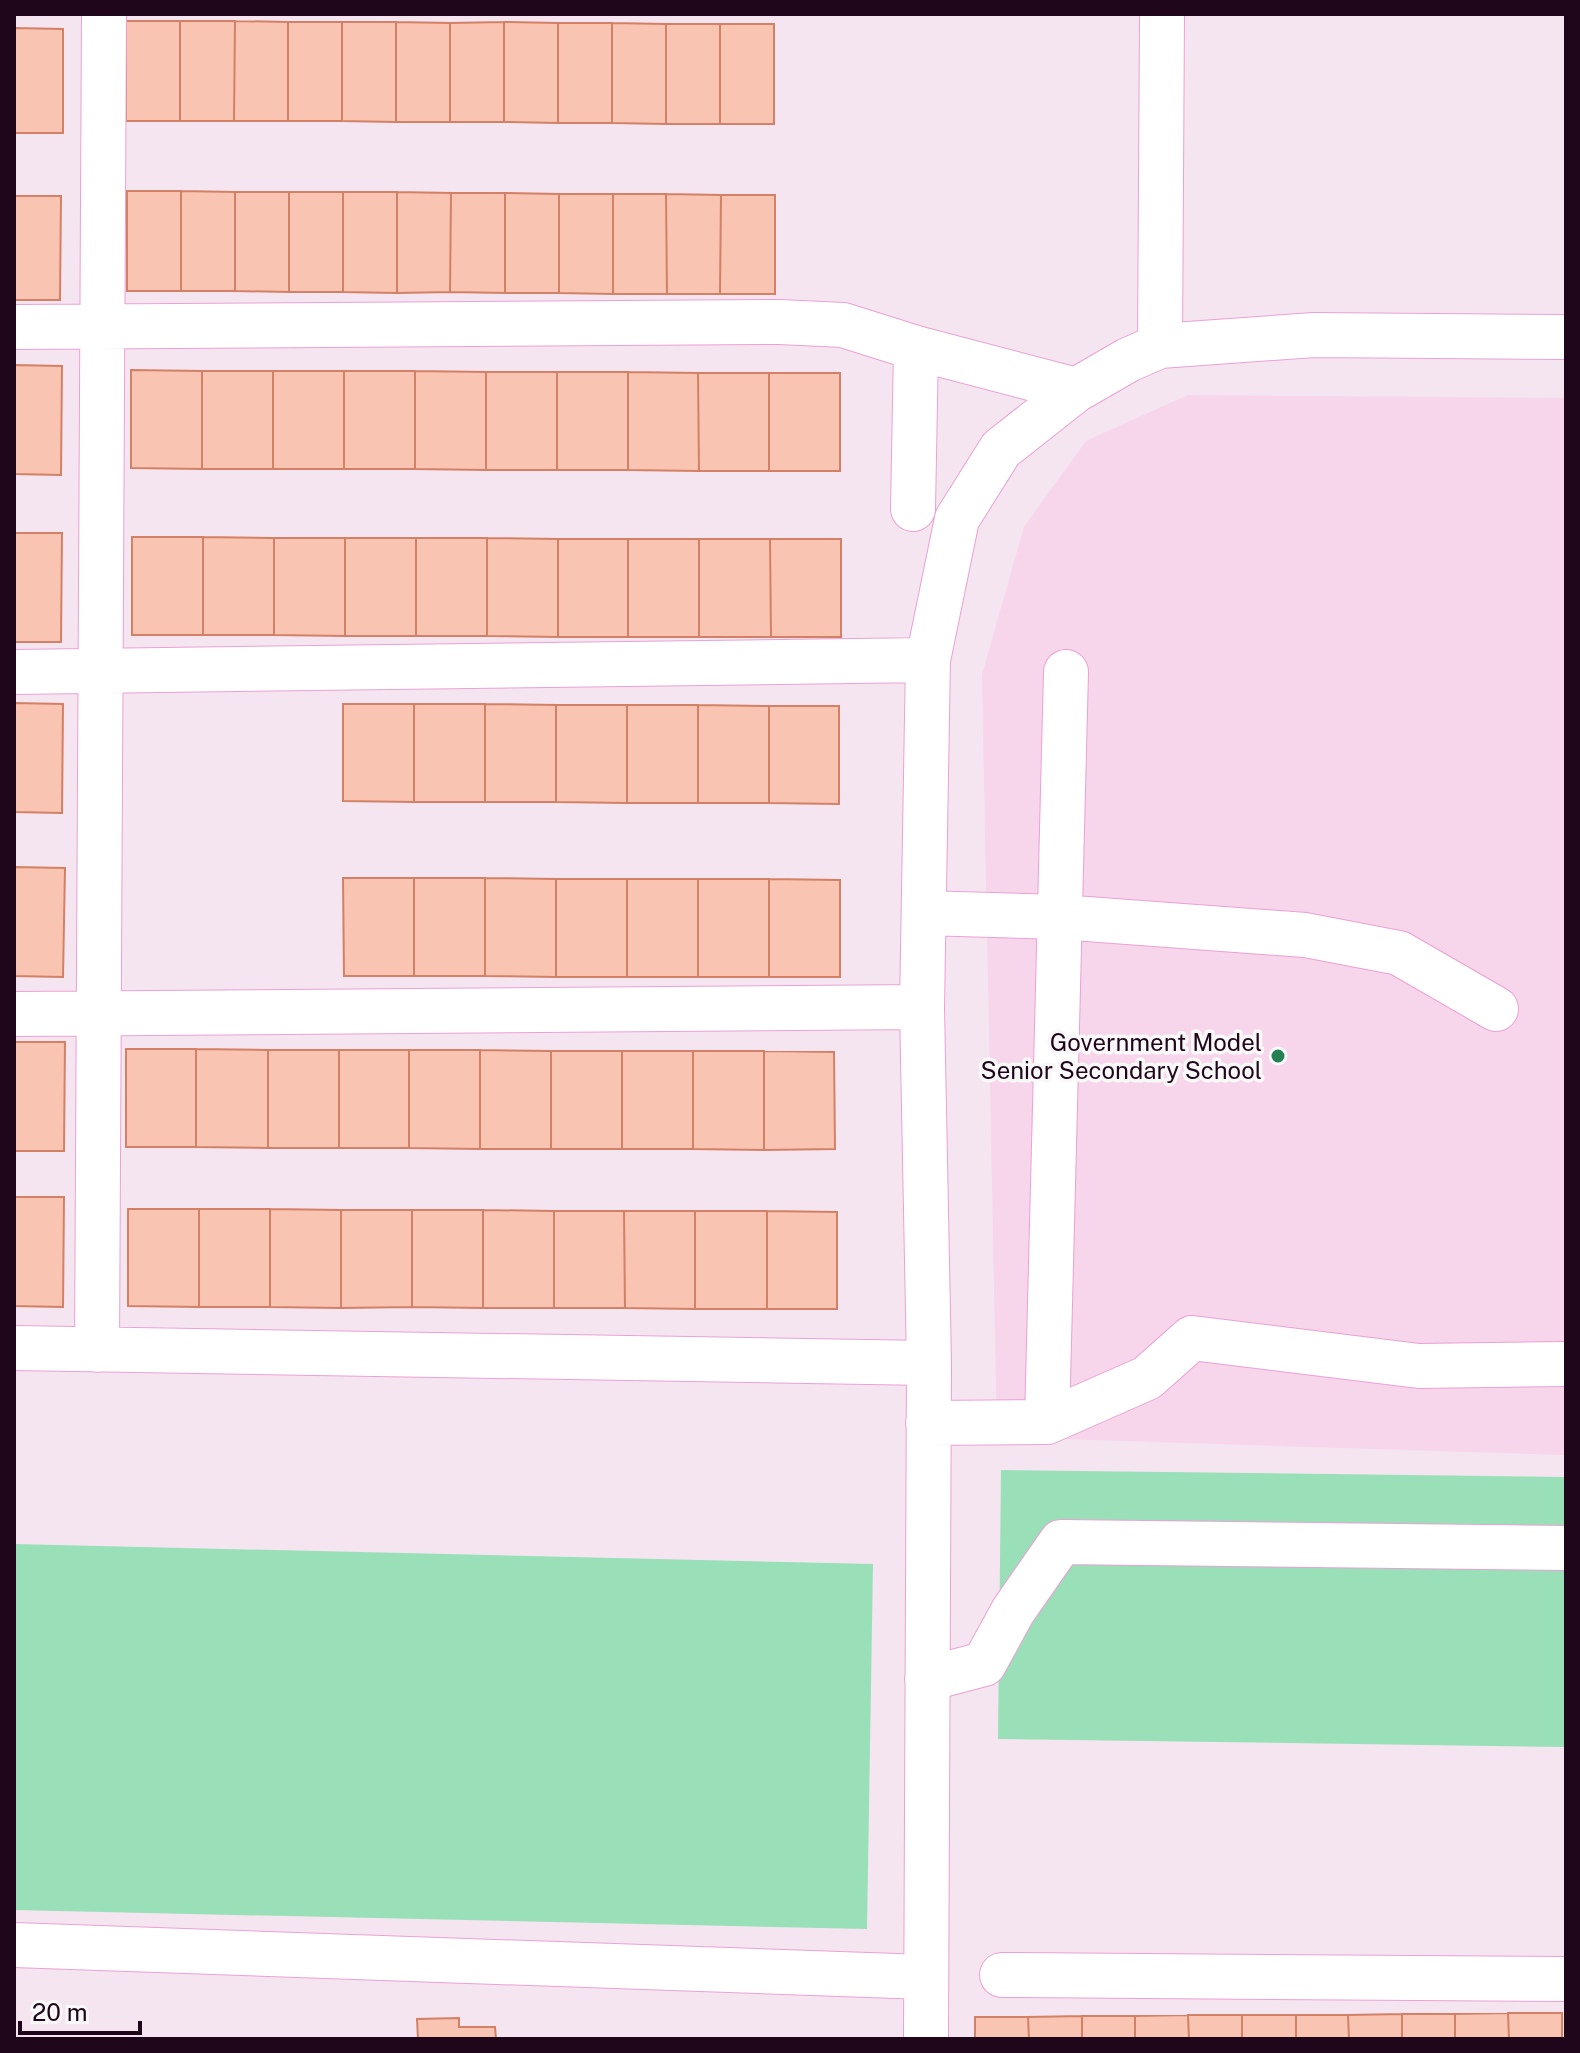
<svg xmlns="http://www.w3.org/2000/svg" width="1580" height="2053" viewBox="0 0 1580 2053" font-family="'Public Sans',sans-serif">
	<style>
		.built { fill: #f7d5eb }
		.green { fill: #99e0b8 }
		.building { fill: #f9c4b2; stroke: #d38166; stroke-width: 2 }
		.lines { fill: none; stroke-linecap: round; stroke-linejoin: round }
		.minor-casing { stroke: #eba1d4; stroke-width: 46 }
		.minor { stroke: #fff; stroke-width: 44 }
		.poi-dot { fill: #258056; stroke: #f8f8f8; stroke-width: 3 }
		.labels { text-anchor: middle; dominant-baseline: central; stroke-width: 7; stroke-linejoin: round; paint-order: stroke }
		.poi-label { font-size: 24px; fill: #20061a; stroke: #f8f8f8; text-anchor: end }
	</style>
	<rect width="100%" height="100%" fill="#f5e5f0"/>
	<path class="built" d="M 1188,395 L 1566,398 L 1566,1455 L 997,1437 L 982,675 L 1024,527 L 1086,441 Z"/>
	<path class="green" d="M 1001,1470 L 1566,1477 L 1566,1747 L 998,1739 Z
		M 14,1544 L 873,1564 L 867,1929 L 14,1910 Z"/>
	<path class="building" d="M 126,21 L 180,21 L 180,121 L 126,121 Z
		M 180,21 L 235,21 L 234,121 L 180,121 Z
		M 235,21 L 288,22 L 288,121 L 234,121 Z
		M 288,22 L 342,22 L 342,121 L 288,121 Z
		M 342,22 L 396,22 L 396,122 L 342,121 Z
		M 396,22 L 450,23 L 450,122 L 396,122 Z
		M 504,22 L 504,122 L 450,122 L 450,23 Z
		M 504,22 L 558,23 L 558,123 L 504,122 Z
		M 558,23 L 612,23 L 612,123 L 558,123 Z
		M 612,23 L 666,24 L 666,124 L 612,123 Z
		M 666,24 L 720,24 L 720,124 L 666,124 Z
		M 720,24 L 774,24 L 774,124 L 720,124 Z
		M 14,28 L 63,29 L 63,133 L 14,133 Z
		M 127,191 L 181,191 L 181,291 L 127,291 Z
		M 181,191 L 235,192 L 235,291 L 181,291 Z
		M 235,192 L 289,192 L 289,292 L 235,291 Z
		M 289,192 L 343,192 L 343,292 L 289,292 Z
		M 343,192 L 397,192 L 397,293 L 343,292 Z
		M 397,192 L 451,193 L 450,292 L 397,293 Z
		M 451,193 L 505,193 L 505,293 L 450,292 Z
		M 505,193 L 559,194 L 559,293 L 505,293 Z
		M 559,194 L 613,194 L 613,294 L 559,293 Z
		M 613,194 L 666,194 L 667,294 L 613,294 Z
		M 666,194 L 721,195 L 720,294 L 667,294 Z
		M 721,195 L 775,195 L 775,294 L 720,294 Z
		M 14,196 L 61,196 L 60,300 L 14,300 Z
		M 14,365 L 62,366 L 61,475 L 14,474 Z
		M 131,370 L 202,371 L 202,469 L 131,468 Z
		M 202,371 L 273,371 L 273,469 L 202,469 Z
		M 273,371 L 344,371 L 344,469 L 273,469 Z
		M 344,371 L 415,371 L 415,469 L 344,469 Z
		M 415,371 L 486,372 L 486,470 L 415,469 Z
		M 486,372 L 557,372 L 557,470 L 486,470 Z
		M 557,372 L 628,372 L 628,470 L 557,470 Z
		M 628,372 L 698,373 L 699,471 L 628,470 Z
		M 698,373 L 769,373 L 769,471 L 699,471 Z
		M 769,373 L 840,373 L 840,471 L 769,471 Z
		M 14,533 L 62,533 L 61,642 L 14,642 Z
		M 132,537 L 203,537 L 203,635 L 132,635 Z
		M 203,537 L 274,538 L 274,635 L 203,635 Z
		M 274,538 L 345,538 L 345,636 L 274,635 Z
		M 345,538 L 416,538 L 416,636 L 345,636 Z
		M 416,538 L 487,538 L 487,636 L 416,636 Z
		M 487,538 L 558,539 L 558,637 L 487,636 Z
		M 558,539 L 628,539 L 628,637 L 558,637 Z
		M 628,539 L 699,539 L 699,637 L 628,637 Z
		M 699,539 L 770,539 L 771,637 L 699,637 Z
		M 770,539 L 841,539 L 841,637 L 771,637 Z
		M 14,703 L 63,704 L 62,813 L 14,812 Z
		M 343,704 L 414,704 L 414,802 L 343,801 Z
		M 414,704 L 485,704 L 485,802 L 414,802 Z
		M 485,704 L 556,705 L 556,802 L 485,802 Z
		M 556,705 L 627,705 L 627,803 L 556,802 Z
		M 627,705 L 698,705 L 698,803 L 627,803 Z
		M 698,705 L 769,706 L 769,803 L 698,803 Z
		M 769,706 L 839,706 L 839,804 L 769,803 Z
		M 14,867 L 65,868 L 63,977 L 14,976 Z
		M 343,878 L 414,878 L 414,976 L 344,976 Z
		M 414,878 L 485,878 L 485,976 L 414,976 Z
		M 485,878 L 556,879 L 556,977 L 485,976 Z
		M 556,879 L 627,879 L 627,977 L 556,977 Z
		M 627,879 L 698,879 L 698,977 L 627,977 Z
		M 698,879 L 769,879 L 769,977 L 698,977 Z
		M 769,879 L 840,880 L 840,977 L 769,977 Z
		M 14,1042 L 65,1042 L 64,1151 L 14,1151 Z
		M 126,1049 L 196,1049 L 196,1147 L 126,1147 Z
		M 196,1049 L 268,1050 L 268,1148 L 196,1147 Z
		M 268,1050 L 339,1050 L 339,1148 L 268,1148 Z
		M 339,1050 L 409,1050 L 409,1148 L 339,1148 Z
		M 409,1050 L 480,1050 L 480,1149 L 409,1148 Z
		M 480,1050 L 551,1051 L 551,1149 L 480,1149 Z
		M 551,1051 L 622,1051 L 622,1149 L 551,1149 Z
		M 622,1051 L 693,1051 L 693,1149 L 622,1149 Z
		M 693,1051 L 764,1051 L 764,1150 L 693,1149 Z
		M 764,1051 L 834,1052 L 835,1149 L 764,1150 Z
		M 14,1197 L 64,1197 L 63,1307 L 14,1306 Z
		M 128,1209 L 199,1209 L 199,1307 L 128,1306 Z
		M 199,1209 L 270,1209 L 270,1307 L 199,1307 Z
		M 270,1209 L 341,1210 L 341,1308 L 270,1307 Z
		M 341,1210 L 412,1210 L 412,1307 L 341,1308 Z
		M 412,1210 L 483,1210 L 483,1308 L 412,1307 Z
		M 483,1210 L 554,1211 L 554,1308 L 483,1308 Z
		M 554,1211 L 624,1211 L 625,1308 L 554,1308 Z
		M 624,1211 L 695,1211 L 695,1309 L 625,1308 Z
		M 695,1211 L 767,1211 L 767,1309 L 695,1309 Z
		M 767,1211 L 837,1212 L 837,1309 L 767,1309 Z
		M 1508,2013 L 1562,2013 L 1562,2039 L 1509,2039 Z
		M 1508,2013 L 1509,2039 L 1455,2039 L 1455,2014 Z
		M 1402,2014 L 1455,2014 L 1455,2039 L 1402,2039 Z
		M 1402,2014 L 1402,2039 L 1349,2039 L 1348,2015 Z
		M 1188,2015 L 1189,2039 L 1135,2039 L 1135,2016 Z
		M 1188,2015 L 1242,2015 L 1242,2039 L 1189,2039 Z
		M 1242,2015 L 1296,2015 L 1296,2039 L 1242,2039 Z
		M 1296,2015 L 1348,2015 L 1349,2039 L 1296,2039 Z
		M 1082,2016 L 1082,2039 L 1029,2039 L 1028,2017 Z
		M 1082,2016 L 1135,2016 L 1135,2039 L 1082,2039 Z
		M 975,2017 L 1028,2017 L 1029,2039 L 975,2039 Z
		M 459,2018 L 459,2027 L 495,2027 L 496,2039 L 418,2039 L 417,2019 Z"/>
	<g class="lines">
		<g class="minor-casing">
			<path id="minor" d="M 14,327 L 780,322 L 843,325 L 916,348 L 1076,390
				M 1160,346 L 1162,14
				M 913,509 L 916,348
				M 14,672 L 928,660
				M 924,913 L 1060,917 L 1305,935 L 1399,953 L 1496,1009
				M 14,1014 L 922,1007
				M 14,1348 L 929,1363
				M 97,1350 L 104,14
				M 1047,1422 L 1066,672
				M 928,1423 L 1047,1422 L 1147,1378 L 1192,1338 L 1419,1366 L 1566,1364
				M 927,1679 L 984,1664 L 1013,1611 L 1061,1542 L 1566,1548
				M 14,1945 L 925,1977
				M 1002,1975 L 1566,1979
				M 926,2039 L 929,1363 L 922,1007 L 928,660 L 957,519 L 1001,449 L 1076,390 L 1128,360 L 1160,346 L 1314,335 L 1566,337"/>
		</g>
		<use href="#minor" class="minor"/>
	</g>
	<circle class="poi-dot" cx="1278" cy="1056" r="8"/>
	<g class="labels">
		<g class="poi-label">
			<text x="1262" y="1042">Government Model<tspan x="1262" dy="28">Senior Secondary School</tspan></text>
		</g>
	</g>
	<rect width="1580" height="2053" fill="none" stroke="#20061a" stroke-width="32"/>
	<path d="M20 2021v12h120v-12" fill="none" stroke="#20061a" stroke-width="4"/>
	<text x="32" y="2021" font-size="24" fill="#20061a" stroke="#f8f8f8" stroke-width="6" paint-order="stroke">20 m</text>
</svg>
